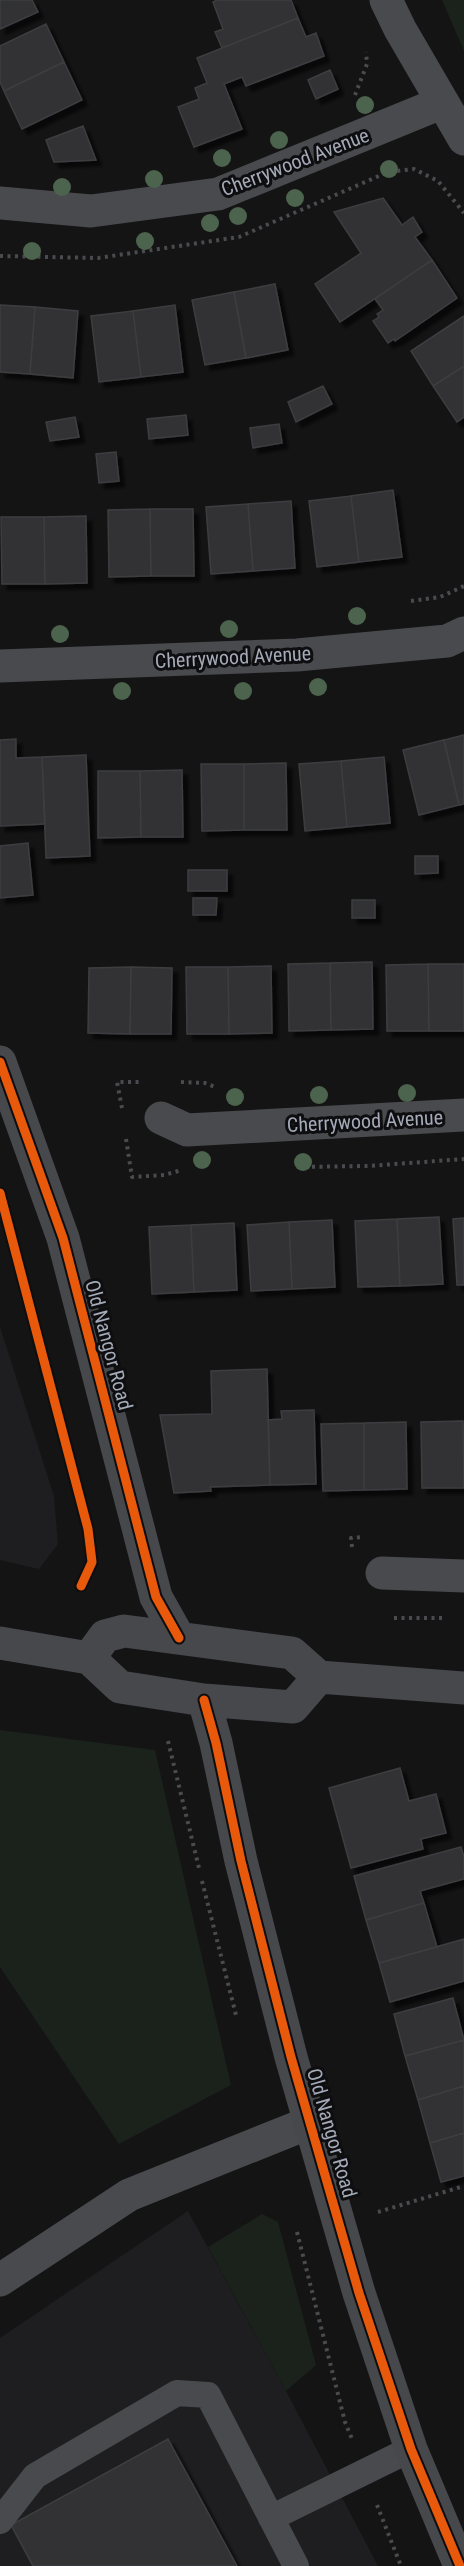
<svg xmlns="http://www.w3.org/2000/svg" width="464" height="2566" viewBox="0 0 464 2566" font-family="'Roboto Condensed',sans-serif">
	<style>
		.built { fill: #1e1e20 }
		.green { fill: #1a221b }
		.building { fill: #323234; stroke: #3d3e41; stroke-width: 1.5; filter: url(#shadow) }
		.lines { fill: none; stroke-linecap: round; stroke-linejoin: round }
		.path { stroke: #4a4b4f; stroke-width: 4; stroke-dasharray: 3 4.5; stroke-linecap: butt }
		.lane { stroke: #484a4d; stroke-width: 26 }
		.street { stroke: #484a4d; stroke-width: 33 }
		.secondary { stroke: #46484c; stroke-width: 33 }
		.cycleway-casing { stroke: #0e0e10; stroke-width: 13 }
		.cycleway { stroke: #e8590c; stroke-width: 9 }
		.tree { fill: #4c634d }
		.labels { text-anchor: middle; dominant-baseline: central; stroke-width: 6; stroke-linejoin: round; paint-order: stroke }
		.street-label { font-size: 20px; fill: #a4aab7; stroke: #0e0e10 }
	</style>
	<defs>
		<filter id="shadow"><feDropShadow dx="5.5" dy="5.5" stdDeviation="1.5" flood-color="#0009"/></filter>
	</defs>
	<rect width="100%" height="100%" fill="#141414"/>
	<path class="built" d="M 0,1327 L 54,1496 L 58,1544 L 39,1569 L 0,1560 Z
		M 188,2211 L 286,2391 L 378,2566 L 0,2566 L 0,2338 Z"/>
	<path class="green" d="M 442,0 L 464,0 L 464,51 Z
		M 0,1730 L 155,1750 L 231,2085 L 119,2144 L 0,1967 Z
		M 262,2214 L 278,2222 L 316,2365 L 286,2391 L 208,2247 Z"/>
	<path class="building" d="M 0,0 L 32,0 L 38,12 L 0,29 Z
		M 217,0 L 291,0 L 298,18 L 222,48 L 215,32 L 223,29 L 213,2 Z
		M 298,18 L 306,37 L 316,33 L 324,56 L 246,86 L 242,77 L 224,84 L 242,129 L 194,147 L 178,107 L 199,99 L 195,88 L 207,83 L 197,58 Z
		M 46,24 L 64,62 L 4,91 L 0,82 L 0,46 Z
		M 64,62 L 82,100 L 22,129 L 4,91 Z
		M 330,70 L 338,89 L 316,99 L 308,80 Z
		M 83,126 L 96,160 L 54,162 L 46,140 Z
		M 383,198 L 402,225 L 413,217 L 422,232 L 415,237 L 432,260 L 340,322 L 315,284 L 361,253 L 334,212 Z
		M 432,260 L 457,298 L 395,341 L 394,339 L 388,343 L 373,321 L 379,317 L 377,314 L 383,310 L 375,299 Z
		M 275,284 L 288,350 L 246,358 L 234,292 Z
		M 234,292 L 246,358 L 205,365 L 192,300 Z
		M 0,305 L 35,307 L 30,374 L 0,372 Z
		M 175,305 L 183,372 L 141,377 L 133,311 Z
		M 35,307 L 78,311 L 73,378 L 30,374 Z
		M 133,311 L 141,377 L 99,382 L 91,316 Z
		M 464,316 L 464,366 L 433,386 L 411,351 Z
		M 464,366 L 464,417 L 457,422 L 433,386 Z
		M 323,386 L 332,404 L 296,422 L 288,402 Z
		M 186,415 L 188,435 L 149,439 L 147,419 Z
		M 75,417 L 79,437 L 50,441 L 46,422 Z
		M 279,424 L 282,443 L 253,448 L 250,428 Z
		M 116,452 L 119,481 L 99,483 L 96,454 Z
		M 393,490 L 402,557 L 359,562 L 351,496 Z
		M 351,496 L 359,562 L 317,567 L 309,501 Z
		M 291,501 L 295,568 L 253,571 L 248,504 Z
		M 248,504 L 253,571 L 211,574 L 206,507 Z
		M 150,509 L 151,576 L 109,577 L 108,510 Z
		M 150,509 L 193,509 L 194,576 L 151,576 Z
		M 86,516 L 87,583 L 45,584 L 44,517 Z
		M 1,517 L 44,517 L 45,584 L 2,584 Z
		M 464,735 L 464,804 L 459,805 L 444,740 Z
		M 16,739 L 16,758 L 42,757 L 45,824 L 0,826 L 0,740 Z
		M 444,740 L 459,805 L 419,815 L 403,750 Z
		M 86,755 L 90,856 L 46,858 L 42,757 Z
		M 384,757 L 390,823 L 347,827 L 341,761 Z
		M 341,761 L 347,827 L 305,831 L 299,764 Z
		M 286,763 L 287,830 L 244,830 L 244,764 Z
		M 201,764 L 244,764 L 244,830 L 202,831 Z
		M 182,770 L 183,837 L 141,837 L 140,771 Z
		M 98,771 L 140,771 L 141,837 L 98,838 Z
		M 28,843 L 33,895 L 0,898 L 0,846 Z
		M 415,856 L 438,856 L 438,873 L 415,874 Z
		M 188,870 L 227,870 L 227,891 L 188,891 Z
		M 193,898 L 217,898 L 216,915 L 193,915 Z
		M 352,900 L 375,900 L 375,918 L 352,918 Z
		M 372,962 L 373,1029 L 331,1030 L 330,963 Z
		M 330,963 L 331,1030 L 289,1031 L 288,964 Z
		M 428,964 L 429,1031 L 387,1031 L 386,965 Z
		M 428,964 L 464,964 L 464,1031 L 429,1031 Z
		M 271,966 L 272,1033 L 229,1034 L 228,967 Z
		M 131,967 L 130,1034 L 88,1033 L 89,968 Z
		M 131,967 L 172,968 L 171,1034 L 130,1034 Z
		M 186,967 L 228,967 L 229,1034 L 187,1034 Z
		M 439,1217 L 443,1284 L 400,1286 L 397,1219 Z
		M 464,1218 L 464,1285 L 457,1285 L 453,1219 Z
		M 397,1219 L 400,1286 L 358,1287 L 355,1221 Z
		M 332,1220 L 335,1287 L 292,1289 L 289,1222 Z
		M 289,1222 L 292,1289 L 251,1291 L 247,1225 Z
		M 234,1223 L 237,1290 L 194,1292 L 191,1225 Z
		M 191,1225 L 194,1292 L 152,1294 L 149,1227 Z
		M 267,1369 L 270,1485 L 210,1487 L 211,1491 L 174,1493 L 160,1415 L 212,1414 L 211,1371 Z
		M 314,1410 L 316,1484 L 270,1485 L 268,1420 L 282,1419 L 281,1411 Z
		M 463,1421 L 464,1488 L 422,1488 L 421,1422 Z
		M 406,1422 L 407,1489 L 364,1490 L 364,1423 Z
		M 364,1423 L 364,1490 L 323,1491 L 321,1424 Z
		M 400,1768 L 409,1801 L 436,1794 L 446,1833 L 421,1839 L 423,1849 L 351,1868 L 329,1788 Z
		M 461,1847 L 464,1857 L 464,1879 L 420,1891 L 424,1903 L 366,1920 L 354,1876 Z
		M 424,1903 L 437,1947 L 379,1963 L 366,1920 Z
		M 464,1939 L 464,1981 L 390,2002 L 379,1963 Z
		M 453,1998 L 464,2040 L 405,2056 L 394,2014 Z
		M 464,2040 L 464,2086 L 418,2100 L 405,2056 Z
		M 464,2086 L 464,2133 L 430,2143 L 418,2100 Z
		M 464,2133 L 464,2176 L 441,2182 L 430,2143 Z
		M 168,2439 L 237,2566 L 33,2566 L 11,2525 Z"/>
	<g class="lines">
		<path class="path" d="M 355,95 L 367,64 L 366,52
			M 0,256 L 98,258 L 239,237 L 388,172 L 414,169 L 438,181 L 464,213
			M 411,601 L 440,597 L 464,586
			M 181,1082 L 205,1083 L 215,1087
			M 122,1108 L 117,1082 L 141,1082
			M 126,1139 L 132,1177 L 164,1175 L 182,1170
			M 297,1167 L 368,1166 L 464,1159
			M 352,1547 L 351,1538 L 364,1537
			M 394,1618 L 444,1618
			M 168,1741 L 199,1868
			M 202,1881 L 237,2019
			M 378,2212 L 464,2186
			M 297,2232 L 345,2422 L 352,2439
			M 377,2505 L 401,2566"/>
		<path class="lane" d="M 271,2518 L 411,2449
			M 0,2521 L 35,2476 L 177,2393 L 208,2395 L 296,2566"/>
		<path class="street" d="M 386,0 L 400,29 L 464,139
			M 0,203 L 91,211 L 218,194 L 441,103
			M 0,666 L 297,655 L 447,641 L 464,633
			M 161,1118 L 187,1130 L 464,1115
			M 382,1573 L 464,1576
			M 0,2280 L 129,2195 L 311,2122"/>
		<path class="secondary" d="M 0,1062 L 63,1238 L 156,1597 L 179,1638
			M 0,1643 L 89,1658 L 120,1687 L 204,1700 L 293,1707 L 319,1677
			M 89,1658 L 105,1636 L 124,1631 L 292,1653 L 319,1677 L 464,1688
			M 204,1700 L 216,1743 L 241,1861 L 291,2057 L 359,2293 L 411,2449 L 460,2566"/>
		<g class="cycleway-casing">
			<path id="cycleway" d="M 0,1062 L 63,1238 L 156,1597 L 179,1638
				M 0,1193 L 88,1529 L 92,1562 L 81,1586
				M 204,1700 L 216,1743 L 241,1861 L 291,2057 L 359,2293 L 411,2449 L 460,2566"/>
		</g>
		<use href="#cycleway" class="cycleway"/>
	</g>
	<g class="tree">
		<circle cx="365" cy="105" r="9"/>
		<circle cx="279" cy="140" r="9"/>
		<circle cx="222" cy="158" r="9"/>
		<circle cx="389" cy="169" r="9"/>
		<circle cx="154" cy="179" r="9"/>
		<circle cx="62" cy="187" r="9"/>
		<circle cx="295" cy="198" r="9"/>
		<circle cx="238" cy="216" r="9"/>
		<circle cx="210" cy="223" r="9"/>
		<circle cx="145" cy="241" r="9"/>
		<circle cx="32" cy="251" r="9"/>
		<circle cx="357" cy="616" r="9"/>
		<circle cx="229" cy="629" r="9"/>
		<circle cx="60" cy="634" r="9"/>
		<circle cx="318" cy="687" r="9"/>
		<circle cx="122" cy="691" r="9"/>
		<circle cx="243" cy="691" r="9"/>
		<circle cx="407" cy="1093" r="9"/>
		<circle cx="319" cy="1095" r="9"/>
		<circle cx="235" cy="1097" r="9"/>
		<circle cx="202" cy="1160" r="9"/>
		<circle cx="303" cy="1162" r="9"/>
	</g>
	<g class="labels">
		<g class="street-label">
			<text transform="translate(295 162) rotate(-21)">Cherrywood Avenue</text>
			<text transform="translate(233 657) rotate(-3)">Cherrywood Avenue</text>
			<text transform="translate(365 1121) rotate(-3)">Cherrywood Avenue</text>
			<text transform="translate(109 1345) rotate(75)">Old Nangor Road</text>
			<text transform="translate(332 2133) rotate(74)">Old Nangor Road</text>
		</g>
	</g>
</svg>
